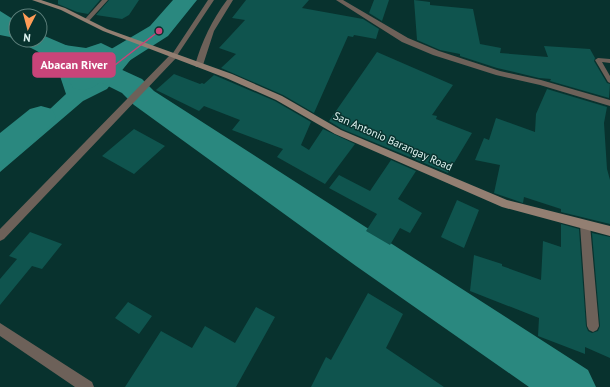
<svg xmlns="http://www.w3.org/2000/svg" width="610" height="387" viewBox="0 0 610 387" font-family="'PT Sans',sans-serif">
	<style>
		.water { fill: #2a887f }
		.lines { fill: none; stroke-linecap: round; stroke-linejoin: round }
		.river { fill: #2a887f; fill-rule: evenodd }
		.building { fill: #0f544e }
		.lane { fill: #6d6159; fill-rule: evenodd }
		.street { fill: #6d6159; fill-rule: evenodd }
		.secondary { fill: #937f72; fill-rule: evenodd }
		.labels { text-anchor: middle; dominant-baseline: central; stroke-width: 3; stroke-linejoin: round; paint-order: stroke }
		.street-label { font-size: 11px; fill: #e0f5f2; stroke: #08322e }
		.leader { fill: none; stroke: #c84479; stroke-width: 1.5 }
		.callout-dot { fill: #c84479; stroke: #08322e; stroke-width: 1.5 }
		.callout { fill: #c84479; stroke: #c84479; stroke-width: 1.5 }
		.callout-label { font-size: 12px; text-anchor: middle; font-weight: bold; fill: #fff }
	</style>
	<rect width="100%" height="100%" fill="#08322e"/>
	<path class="water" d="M 0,11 L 16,21 L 16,40 L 40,40 L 40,35 L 57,44 L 86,48 L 101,43 L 132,58 L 107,89 L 83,101 L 0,172 L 0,153 L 21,131 L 50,109 L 66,94 L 59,73 L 59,62 L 44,57 L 34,48 L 20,45 L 10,37 L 0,35 Z"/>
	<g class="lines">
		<path class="river" d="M 173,0 L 197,0 L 168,36 L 118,68 L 142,79 L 154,91 L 588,370 L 596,387 L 529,387 L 356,266 L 134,105 L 122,93 L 100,82 C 91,90 84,91 73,88 L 69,81 L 77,71 L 25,45 L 21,40 L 40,40 L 40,34 L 96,58 L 150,26 Z
			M 41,106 L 52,109 L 56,117 L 52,125 L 12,161 L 0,165 L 0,133 L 30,109 Z"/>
	</g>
	<path class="building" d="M 58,0 L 100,0 L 88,14 L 77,12 L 58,4 Z
		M 109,0 L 139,0 L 129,15 L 122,19 L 96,15 Z
		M 246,0 L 309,0 L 302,8 L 363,19 L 379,29 L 376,39 L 354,35 L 353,37 L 348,36 L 314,113 L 283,95 L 221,68 L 236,54 L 219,48 L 245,20 L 232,18 Z
		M 374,0 L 389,0 L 382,21 L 369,13 Z
		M 414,0 L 430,2 L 430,5 L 473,9 L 480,44 L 501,48 L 500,53 L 548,57 L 544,46 L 590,49 L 595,58 L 594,61 L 607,83 L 610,84 L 609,98 L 550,81 L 551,79 L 539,78 L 497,68 L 460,56 L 460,54 L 440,50 L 417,40 Z
		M 377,52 L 453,85 L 432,115 L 437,116 L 436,119 L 472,133 L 448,173 L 342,129 L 329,121 Z
		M 174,74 L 200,84 L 202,83 L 204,84 L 214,75 L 275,101 L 311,122 L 301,145 L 309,150 L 323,129 L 355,144 L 325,184 L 277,157 L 283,149 L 232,130 L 240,120 L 204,106 L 199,111 L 156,90 Z
		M 547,89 L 607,107 L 604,123 L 607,169 L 610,180 L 610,224 L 561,212 L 561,209 L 524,197 L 523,203 L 494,193 L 500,165 L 475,160 L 484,138 L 489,140 L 496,118 L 535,132 L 536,114 Z
		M 134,129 L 165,146 L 134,174 L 102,156 Z
		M 391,160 L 416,171 L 398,199 L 422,213 L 410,233 L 400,228 L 390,245 L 366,231 L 377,214 L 329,188 L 339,175 L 370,191 Z
		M 457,200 L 479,210 L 464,248 L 441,237 Z
		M 561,224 L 579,229 L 586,326 L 588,331 L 592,333 L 598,331 L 600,326 L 592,233 L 610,237 L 610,358 L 585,347 L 585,354 L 538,336 L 539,318 L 470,291 L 474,255 L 502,264 L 502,266 L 541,280 L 543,241 L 561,247 Z
		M 30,232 L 62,244 L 42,269 L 32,266 L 0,305 L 0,279 L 17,259 L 9,256 Z
		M 368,293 L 403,314 L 386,348 L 444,387 L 311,387 L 326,357 L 331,360 Z
		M 128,302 L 152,316 L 139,334 L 115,318 Z
		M 256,307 L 275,317 L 236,387 L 125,387 L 161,331 L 192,348 L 205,326 L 235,343 Z"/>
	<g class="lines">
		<path class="lane" d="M 208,0 L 214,0 L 176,57 L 172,57 L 171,56 Z
			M 598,58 L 610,59 L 610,63 L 602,62 L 610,76 L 610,83 L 608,82 L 595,60 Z"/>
		<path class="street" d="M 102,0 L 108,0 L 89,21 L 85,21 L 85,19 Z
			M 227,0 L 233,0 L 214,31 L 203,65 L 199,67 L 196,67 L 195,65 C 202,41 212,20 227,0 Z
			M 336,0 L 343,0 L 408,38 L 439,51 L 500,71 L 541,80 L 610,100 L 610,106 L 540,85 L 496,75 L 433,55 L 402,42 Z
			M 171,54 L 174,54 L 178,56 L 4,239 L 0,241 L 0,229 Z
			M 585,220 L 589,222 L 590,225 L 599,326 L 597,330 L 593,332 L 589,330 L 587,326 L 580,225 L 581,222 Z
			M 0,323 L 92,382 L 94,387 L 75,387 L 0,336 Z"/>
		<path class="secondary" d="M 32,0 L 41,0 L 65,8 L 107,29 L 232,74 L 282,96 L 341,130 L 507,200 L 610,226 L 610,236 L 502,207 L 335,134 L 276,100 L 226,78 L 103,31 L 61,10 Z"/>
	</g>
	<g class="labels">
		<g class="street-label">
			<text transform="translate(393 141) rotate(24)">San Antonio Barangay Road</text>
		</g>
	</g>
	<path class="leader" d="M159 31L115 65"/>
	<circle class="callout-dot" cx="159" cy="31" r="4"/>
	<rect class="callout" x="33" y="53" width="82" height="24" rx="4"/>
	<g class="callout-label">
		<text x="74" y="69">Abacan River</text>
	</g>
	<g transform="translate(28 28) rotate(186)"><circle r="19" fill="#08322e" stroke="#5e807c"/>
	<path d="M0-3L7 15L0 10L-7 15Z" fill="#fe9c57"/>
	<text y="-6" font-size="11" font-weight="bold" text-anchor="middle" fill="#e0f5f2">N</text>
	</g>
</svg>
